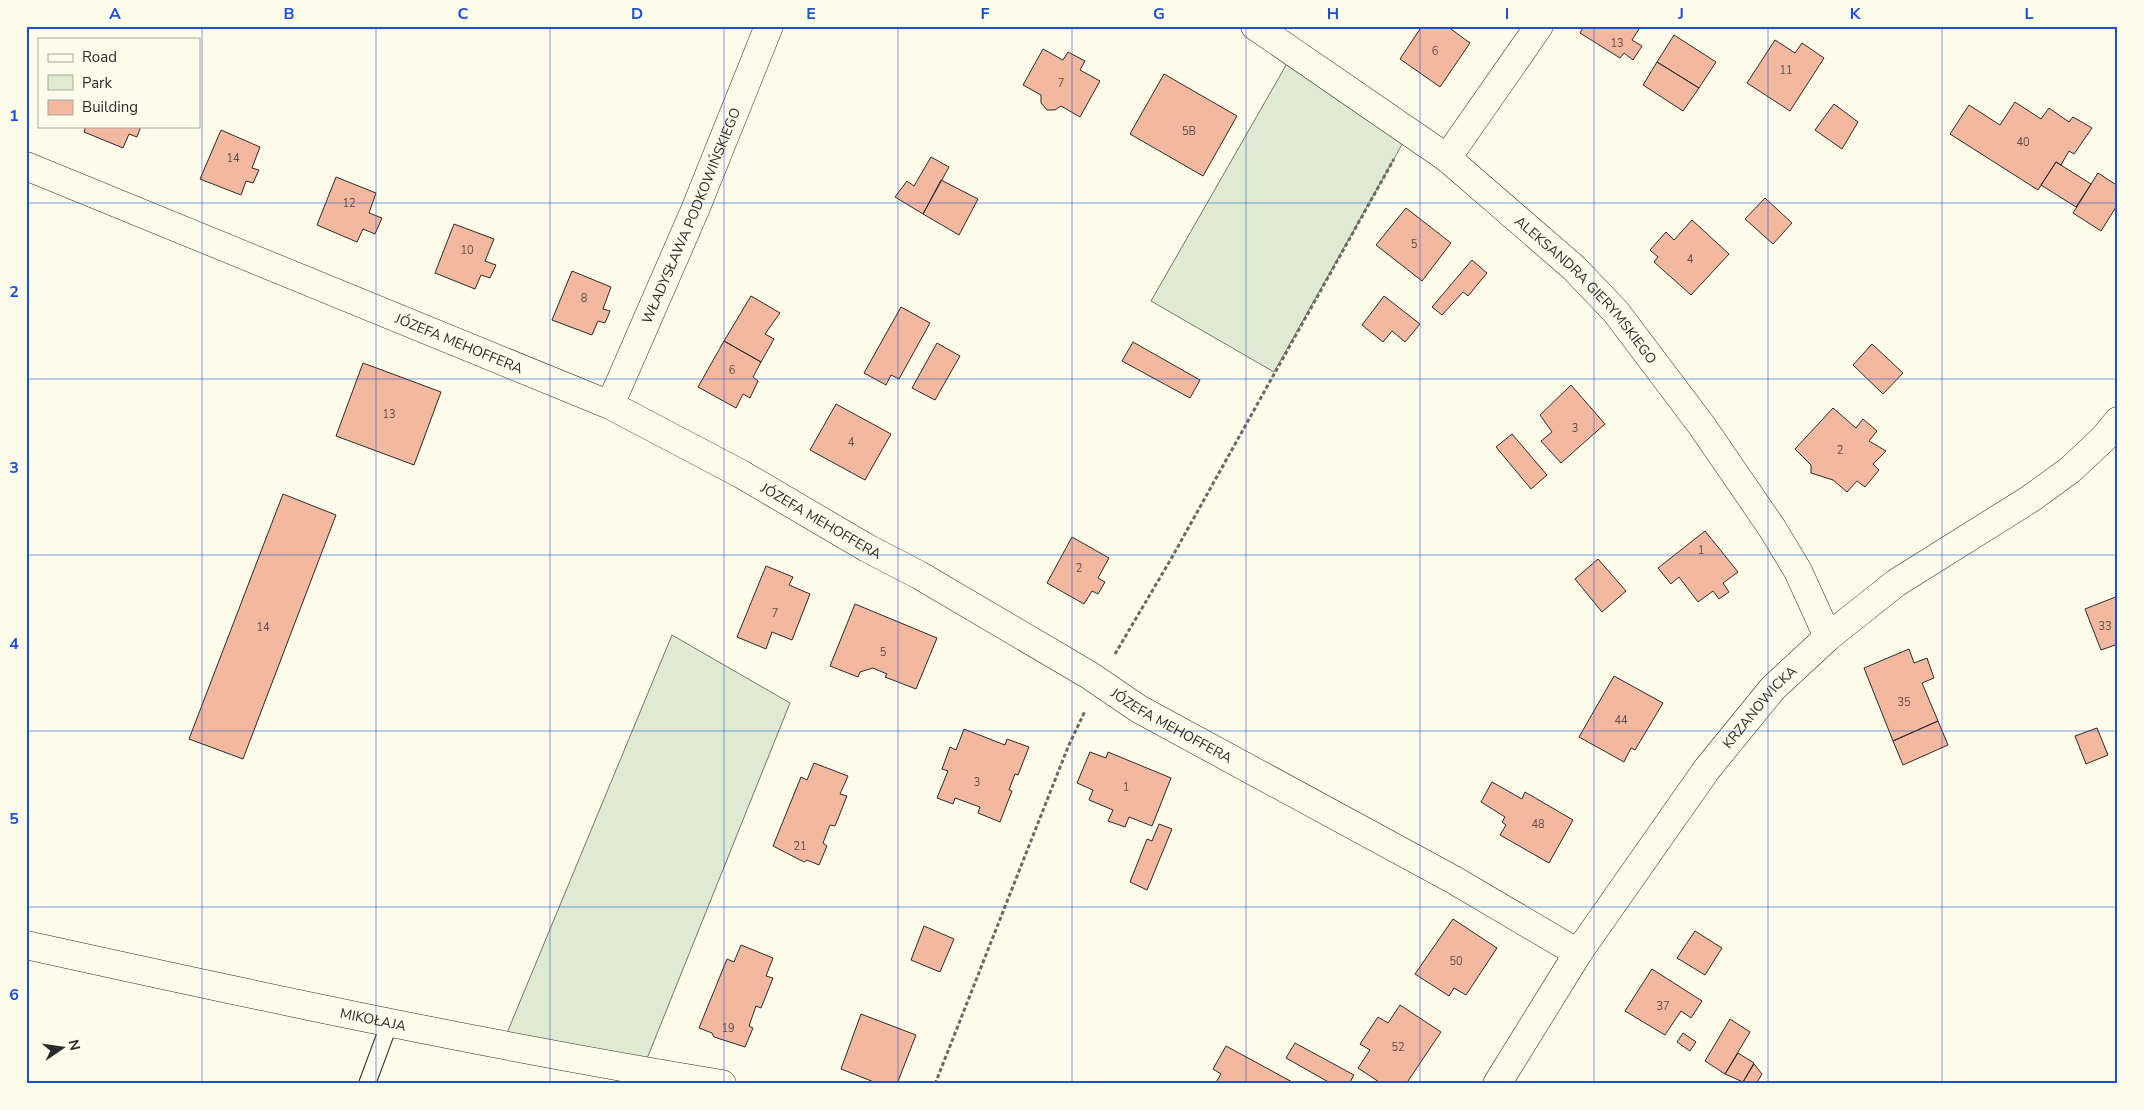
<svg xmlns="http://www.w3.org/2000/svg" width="2144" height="1110" viewBox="0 0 2144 1110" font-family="'Nunito Sans',sans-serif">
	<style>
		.green { fill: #deebd1; stroke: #74746e }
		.building { fill: #f2b8a0; stroke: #2b2b2b }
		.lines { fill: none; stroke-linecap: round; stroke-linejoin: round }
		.lane-casing { stroke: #2b2b2b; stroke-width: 18 }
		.street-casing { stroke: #2b2b2b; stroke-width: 29 }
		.secondary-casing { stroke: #2b2b2b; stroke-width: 29 }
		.path { stroke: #6a6964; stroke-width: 3; stroke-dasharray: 4 2.5; stroke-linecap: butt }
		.lane { stroke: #fdfbea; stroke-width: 16 }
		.street { stroke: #fdfbea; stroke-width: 28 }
		.secondary { stroke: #fdfbea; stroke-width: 28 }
		.grid { fill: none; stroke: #1d4ed8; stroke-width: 1; stroke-opacity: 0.55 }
		.labels { text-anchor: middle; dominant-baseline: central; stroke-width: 4; stroke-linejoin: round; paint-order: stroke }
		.number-label { font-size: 11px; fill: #5d4e48 }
		.street-label { font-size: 14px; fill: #2b2b2b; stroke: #fdfbea }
		.neatline { fill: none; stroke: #1d4ed8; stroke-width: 2 }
		.grid-label { font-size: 16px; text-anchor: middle; font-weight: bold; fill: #1d4ed8 }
	</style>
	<rect width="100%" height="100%" fill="#fdfbea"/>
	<path class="green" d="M 1293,53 L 1409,132 L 1274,372 L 1151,301 Z
		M 672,635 L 790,703 L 642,1071 L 502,1045 Z"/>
	<path class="building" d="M 1422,26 L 1447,26 L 1470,43 L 1440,87 L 1400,59 Z
		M 1584,26 L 1641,26 L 1632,40 L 1642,46 L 1633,60 L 1624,53 L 1620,58 L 1580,33 Z
		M 1674,35 L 1716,62 L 1699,88 L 1657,62 Z
		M 1775,40 L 1795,53 L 1802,43 L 1824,58 L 1790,111 L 1747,83 Z
		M 1043,49 L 1063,60 L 1068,52 L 1085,61 L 1080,70 L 1100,81 L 1080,117 L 1061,106 L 1055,110 L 1047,110 L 1041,103 L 1041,95 L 1023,85 Z
		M 1657,62 L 1699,88 L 1683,111 L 1643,85 Z
		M 1164,74 L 1237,116 L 1203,176 L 1130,134 Z
		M 2015,102 L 2041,119 L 2049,108 L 2069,122 L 2073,117 L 2092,128 L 2074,154 L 2069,151 L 2061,165 L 2056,162 L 2038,190 L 1950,134 L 1969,105 L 2000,125 Z
		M 1834,104 L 1858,122 L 1842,149 L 1815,130 Z
		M 86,126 L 141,126 L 137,137 L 129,134 L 123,148 L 84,132 Z
		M 221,130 L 260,147 L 252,168 L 259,170 L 253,183 L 246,181 L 241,195 L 200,179 Z
		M 931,157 L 949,167 L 923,214 L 895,197 L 907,181 L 914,186 Z
		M 2056,162 L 2091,184 L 2076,207 L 2041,185 Z
		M 2098,173 L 2118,186 L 2118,204 L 2101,231 L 2073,213 Z
		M 336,177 L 376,193 L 369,213 L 382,218 L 375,234 L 363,229 L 357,242 L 317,225 Z
		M 941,180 L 978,199 L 959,235 L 923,214 Z
		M 1765,198 L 1792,223 L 1773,244 L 1745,219 Z
		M 1406,208 L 1451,243 L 1422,281 L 1376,245 Z
		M 1692,220 L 1729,254 L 1691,295 L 1654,262 L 1658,257 L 1650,250 L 1666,232 L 1674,240 Z
		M 454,224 L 494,239 L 485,261 L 496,265 L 490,278 L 481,275 L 475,289 L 435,273 Z
		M 1472,260 L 1487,273 L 1468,296 L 1463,292 L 1442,315 L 1432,307 Z
		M 572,271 L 611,287 L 603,309 L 610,311 L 605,323 L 598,321 L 592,335 L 552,320 Z
		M 751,296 L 780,313 L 765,334 L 774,339 L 761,362 L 724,341 Z
		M 1384,296 L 1420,324 L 1405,342 L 1392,331 L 1383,342 L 1362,325 Z
		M 901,307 L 930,323 L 899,379 L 891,375 L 886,385 L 864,373 Z
		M 724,341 L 761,362 L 753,377 L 758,381 L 750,398 L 743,394 L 736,408 L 698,387 Z
		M 1133,342 L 1200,380 L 1190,398 L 1122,361 Z
		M 937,343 L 960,356 L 935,400 L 912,388 Z
		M 1872,344 L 1903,373 L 1883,394 L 1853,365 Z
		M 363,363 L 441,392 L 414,465 L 336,436 Z
		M 1571,385 L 1605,424 L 1561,463 L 1541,441 L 1552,432 L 1540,415 Z
		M 836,404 L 891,434 L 865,480 L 810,450 Z
		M 1833,408 L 1856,428 L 1863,419 L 1877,431 L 1869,441 L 1886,451 L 1873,464 L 1879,470 L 1865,487 L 1857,481 L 1847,492 L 1833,480 L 1811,473 L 1811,465 L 1795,449 Z
		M 1512,434 L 1547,475 L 1531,489 L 1496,447 Z
		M 283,494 L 336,515 L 243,759 L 189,739 Z
		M 1705,531 L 1738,572 L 1723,583 L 1729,592 L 1719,599 L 1713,591 L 1698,602 L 1679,577 L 1671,584 L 1658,568 Z
		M 1072,537 L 1109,558 L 1098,578 L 1105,582 L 1098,594 L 1092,591 L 1084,604 L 1047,583 Z
		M 1598,559 L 1626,591 L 1602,612 L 1575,579 Z
		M 766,566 L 793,577 L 789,585 L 810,594 L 792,640 L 772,632 L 766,649 L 737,637 Z
		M 2118,596 L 2118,644 L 2101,650 L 2085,609 Z
		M 855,604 L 937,638 L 916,689 L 885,677 L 887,674 L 873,668 L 860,672 L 858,677 L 830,666 Z
		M 1909,649 L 1914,663 L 1927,658 L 1934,678 L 1922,683 L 1938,721 L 1893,741 L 1864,668 Z
		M 1614,676 L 1663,703 L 1635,750 L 1631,748 L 1624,762 L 1579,737 Z
		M 1938,721 L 1948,745 L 1903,765 L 1893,741 Z
		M 2097,728 L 2108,755 L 2086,764 L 2075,736 Z
		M 964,729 L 1005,745 L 1007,739 L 1029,747 L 1018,775 L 1015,774 L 1009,790 L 1012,791 L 1000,822 L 978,813 L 980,807 L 955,798 L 953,804 L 937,798 L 948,771 L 942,769 L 950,747 L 956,750 Z
		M 1090,752 L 1106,758 L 1108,752 L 1171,778 L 1152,826 L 1129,817 L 1125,827 L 1108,821 L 1113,810 L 1089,800 L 1093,790 L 1077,783 Z
		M 814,763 L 848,776 L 840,794 L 847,796 L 835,826 L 830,825 L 823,843 L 827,846 L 819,865 L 807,860 L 804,862 L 773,846 L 801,777 L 807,780 Z
		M 1492,782 L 1522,799 L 1525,792 L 1573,820 L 1549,863 L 1500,835 L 1506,825 L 1502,822 L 1505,817 L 1481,802 Z
		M 1159,824 L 1172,829 L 1147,890 L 1130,882 L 1147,839 L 1152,841 Z
		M 1453,919 L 1497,948 L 1466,995 L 1454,988 L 1449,996 L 1415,974 Z
		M 924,926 L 954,939 L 940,972 L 911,960 Z
		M 1695,931 L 1722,948 L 1705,975 L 1677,958 Z
		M 741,945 L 773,958 L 766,976 L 773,978 L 761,1008 L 756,1006 L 749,1026 L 753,1028 L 745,1047 L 714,1037 L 712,1033 L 699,1028 L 727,959 L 734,962 Z
		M 1652,969 L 1702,1001 L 1691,1018 L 1681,1011 L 1665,1035 L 1625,1011 Z
		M 1400,1005 L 1441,1032 L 1406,1084 L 1382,1084 L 1358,1068 L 1370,1050 L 1360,1044 L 1378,1017 L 1388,1023 Z
		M 861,1014 L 916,1035 L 897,1084 L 879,1084 L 841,1069 Z
		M 1730,1019 L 1750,1032 L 1725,1074 L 1705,1061 Z
		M 1683,1033 L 1696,1042 L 1690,1051 L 1677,1042 Z
		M 1295,1043 L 1354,1075 L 1349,1084 L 1332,1084 L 1286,1058 Z
		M 1226,1046 L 1294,1083 L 1215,1084 L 1221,1074 L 1213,1069 Z
		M 1738,1053 L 1754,1063 L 1743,1082 L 1725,1074 Z
		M 1754,1064 L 1762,1074 L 1756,1084 L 1743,1082 Z"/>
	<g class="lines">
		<g class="lane-casing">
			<path id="lane" d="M 367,1084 L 390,1022"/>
		</g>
		<g class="street-casing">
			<g id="street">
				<path id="s1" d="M 1255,26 L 1447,158 L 1574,268 L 1616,312 L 1702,426 L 1772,528 L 1798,571 L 1828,637"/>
				<path d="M 1447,158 L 1539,26"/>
				<path id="s2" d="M 26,166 L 610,405 L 741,474 L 867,548 L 919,575 L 1089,675 L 1139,709 L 1454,880 L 1578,953"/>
				<path id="s3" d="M 610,405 L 695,210 L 769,26"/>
				<path id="s4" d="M 26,945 C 257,996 489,1046 722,1084"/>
			</g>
		</g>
		<g class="secondary-casing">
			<g id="secondary">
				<path id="s5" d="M 1497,1084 L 1578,953 L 1707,769 L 1773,688 L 1828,637 L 1896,583 L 2030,499 L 2070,470 L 2103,439 L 2118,421"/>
			</g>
		</g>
		<path class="path" d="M 1115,654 L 1171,559 L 1394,159
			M 935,1084 L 1068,747 L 1085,711"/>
		<use href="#lane" class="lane"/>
		<use href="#street" class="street"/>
		<use href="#secondary" class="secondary"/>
	</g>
	<path class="grid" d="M 202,26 L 202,1084M 376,26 L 376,1084M 550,26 L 550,1084M 724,26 L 724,1084M 898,26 L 898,1084M 1072,26 L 1072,1084M 1246,26 L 1246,1084M 1420,26 L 1420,1084M 1594,26 L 1594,1084M 1768,26 L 1768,1084M 1942,26 L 1942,1084M 26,203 L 2118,203M 26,379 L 2118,379M 26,555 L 2118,555M 26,731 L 2118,731M 26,907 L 2118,907"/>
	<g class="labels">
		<g class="number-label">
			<text x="1617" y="43">13</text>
			<text x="1435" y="51">6</text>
			<text x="1786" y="70">11</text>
			<text x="1061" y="83">7</text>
			<text x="1189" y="131">5B</text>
			<text x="2023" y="142">40</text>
			<text x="233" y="158">14</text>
			<text x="349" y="203">12</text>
			<text x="1414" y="244">5</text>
			<text x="467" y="250">10</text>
			<text x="1690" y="259">4</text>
			<text x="584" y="298">8</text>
			<text x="732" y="370">6</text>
			<text x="389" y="414">13</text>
			<text x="1575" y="428">3</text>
			<text x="851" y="442">4</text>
			<text x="1840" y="450">2</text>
			<text x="1701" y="550">1</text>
			<text x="1079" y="568">2</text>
			<text x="775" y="613">7</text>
			<text x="2105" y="626">33</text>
			<text x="263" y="627">14</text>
			<text x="883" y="652">5</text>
			<text x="1904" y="702">35</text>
			<text x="1621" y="720">44</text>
			<text x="977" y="782">3</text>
			<text x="1126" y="787">1</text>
			<text x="1538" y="824">48</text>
			<text x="800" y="846">21</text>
			<text x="1456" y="961">50</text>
			<text x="1663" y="1006">37</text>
			<text x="728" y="1028">19</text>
			<text x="1398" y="1047">52</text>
		</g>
		<g class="street-label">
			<text stroke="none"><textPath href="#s3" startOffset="206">WŁADYSŁAWA PODKOWIŃSKIEGO</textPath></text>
			<text stroke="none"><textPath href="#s1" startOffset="425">ALEKSANDRA GIERYMSKIEGO</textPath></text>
			<text stroke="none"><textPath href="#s2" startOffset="468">JÓZEFA MEHOFFERA</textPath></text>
			<text stroke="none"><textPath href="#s2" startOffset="872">JÓZEFA MEHOFFERA</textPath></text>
			<text stroke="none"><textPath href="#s5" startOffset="460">KRZANOWICKA</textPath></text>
			<text stroke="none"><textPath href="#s2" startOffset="1278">JÓZEFA MEHOFFERA</textPath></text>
			<text stroke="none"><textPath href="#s4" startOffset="355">MIKOŁAJA</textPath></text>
		</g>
	</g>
	<rect width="2144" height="1110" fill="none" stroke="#fdfbea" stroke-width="55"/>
	<rect x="38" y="38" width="162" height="90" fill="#fdfbea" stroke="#a9a89e"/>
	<rect x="48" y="54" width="25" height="8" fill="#fdfbea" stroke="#a9a89e"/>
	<text x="82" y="62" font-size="15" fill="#2b2b2b">Road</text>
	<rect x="48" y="75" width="25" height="15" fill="#deebd1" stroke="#a9a89e"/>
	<text x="82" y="88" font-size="15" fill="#2b2b2b">Park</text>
	<rect x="48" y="100" width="25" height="15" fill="#f2b8a0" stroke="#a9a89e"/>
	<text x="82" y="112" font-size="15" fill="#2b2b2b">Building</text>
	<g transform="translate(62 1048) rotate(77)" stroke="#fdfbea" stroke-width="4" paint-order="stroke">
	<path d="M0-4L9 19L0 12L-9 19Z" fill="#2b2b2b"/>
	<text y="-8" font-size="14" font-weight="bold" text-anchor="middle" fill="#2b2b2b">N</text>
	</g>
	<rect x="28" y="28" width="2088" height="1054" class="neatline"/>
	<g class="grid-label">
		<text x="115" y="19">A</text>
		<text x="289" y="19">B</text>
		<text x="463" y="19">C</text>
		<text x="637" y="19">D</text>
		<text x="811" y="19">E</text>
		<text x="985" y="19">F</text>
		<text x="1159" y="19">G</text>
		<text x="1333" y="19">H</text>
		<text x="1507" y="19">I</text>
		<text x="1681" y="19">J</text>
		<text x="1855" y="19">K</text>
		<text x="2029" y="19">L</text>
		<text x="14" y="121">1</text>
		<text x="14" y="297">2</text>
		<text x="14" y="473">3</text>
		<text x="14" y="649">4</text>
		<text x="14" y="824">5</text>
		<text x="14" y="1000">6</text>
	</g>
</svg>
